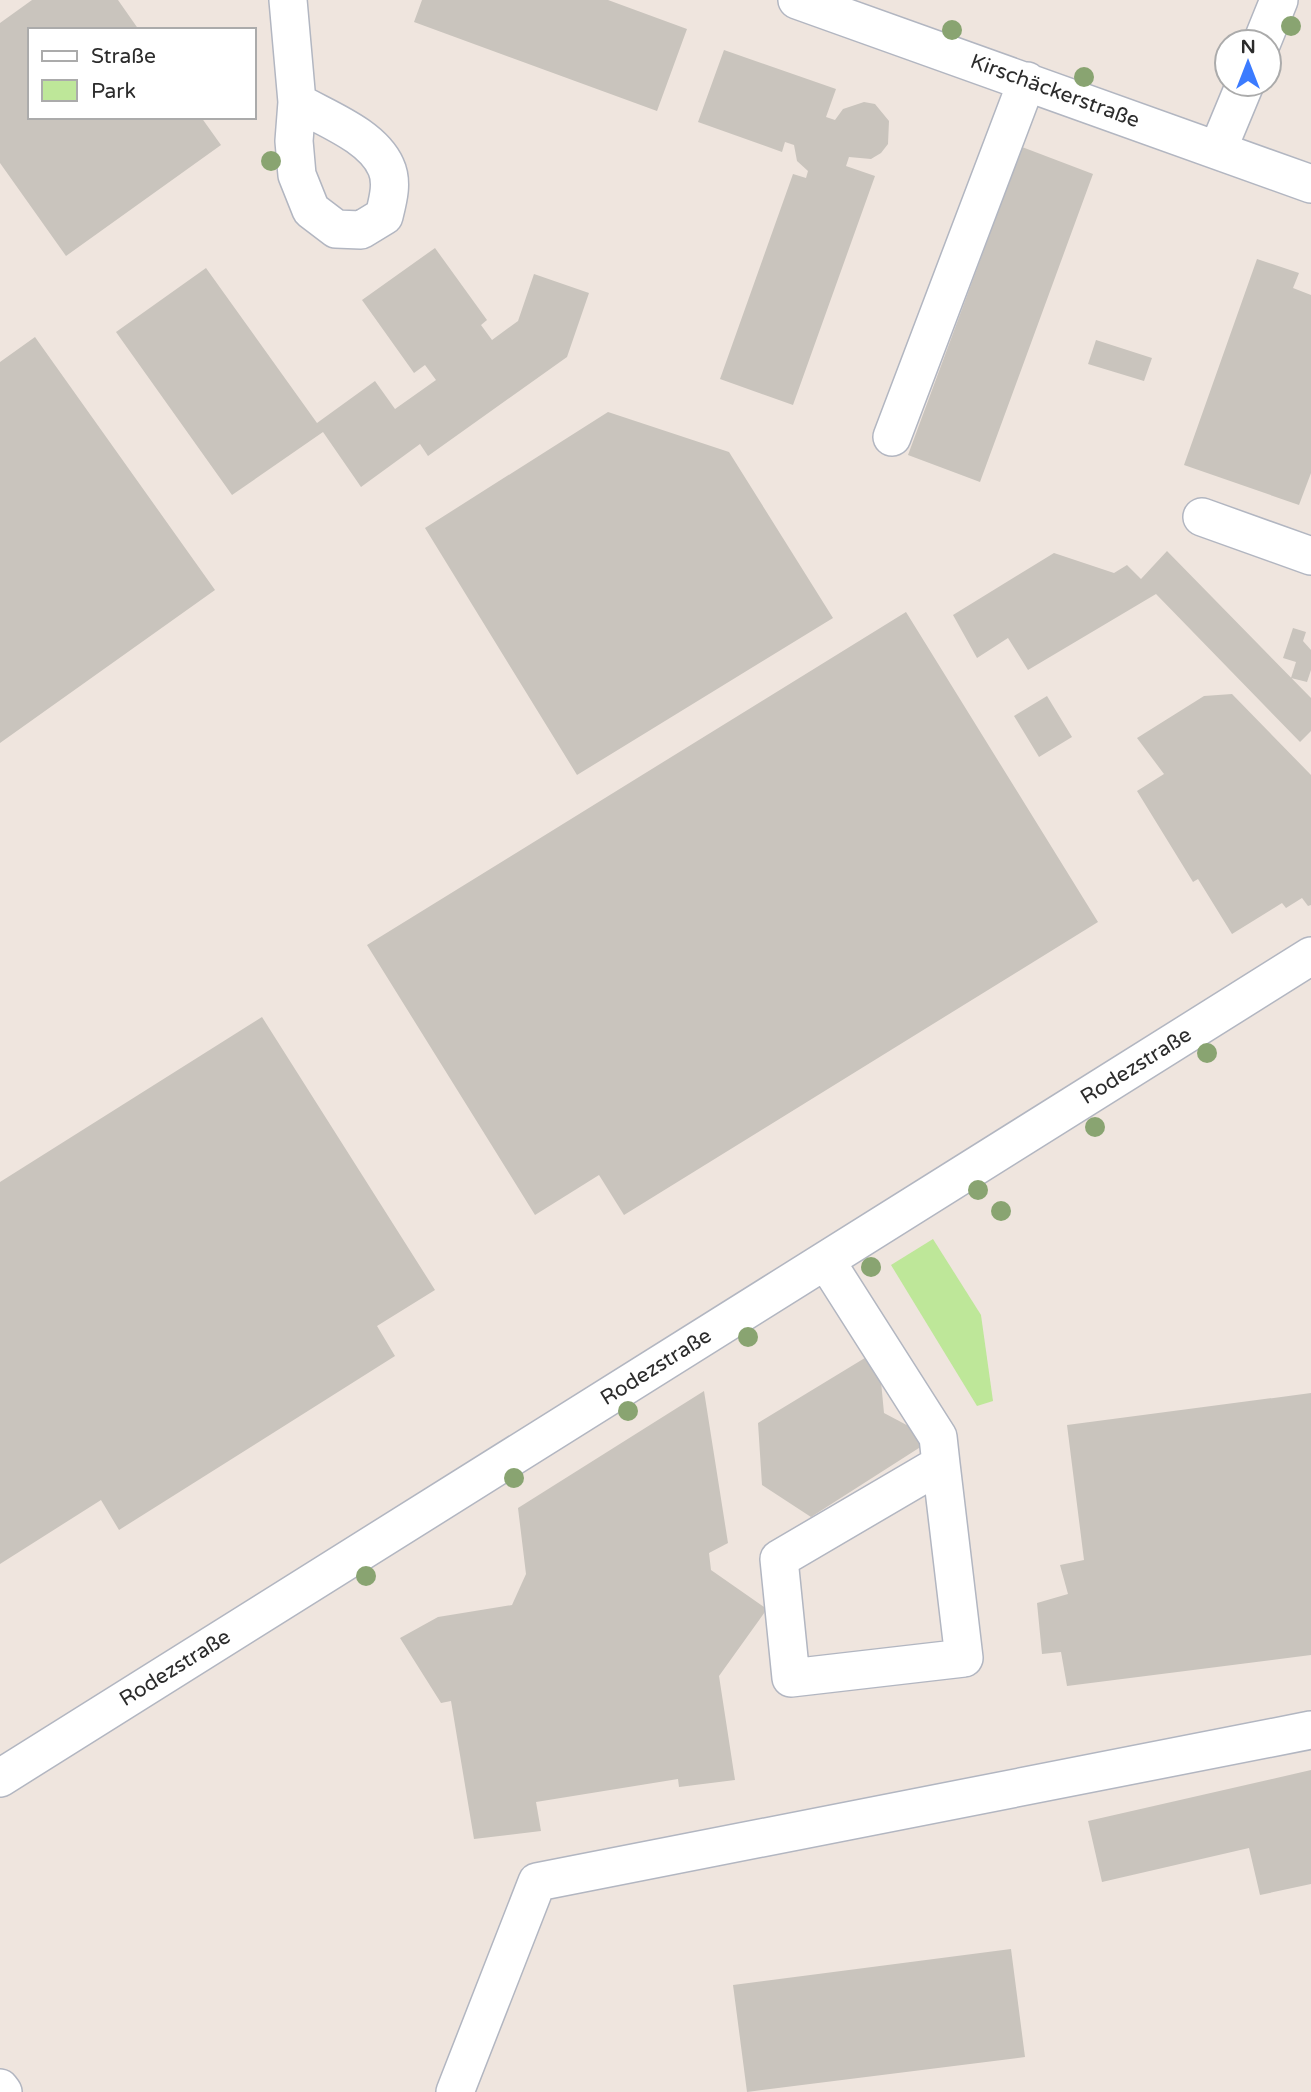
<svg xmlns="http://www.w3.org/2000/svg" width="1311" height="2092" viewBox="0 0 1311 2092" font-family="'Varela Round',sans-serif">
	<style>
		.green { fill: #bee799 }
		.building { fill: #c9c4bd }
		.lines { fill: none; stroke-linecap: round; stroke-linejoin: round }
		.minor-casing { stroke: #b2b6c1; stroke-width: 40 }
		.minor { stroke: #fff; stroke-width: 37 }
		.tree { fill: #89a471 }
		.labels { text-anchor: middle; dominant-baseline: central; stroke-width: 7; stroke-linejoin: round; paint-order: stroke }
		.street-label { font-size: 21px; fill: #2c2c2c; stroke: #fff }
	</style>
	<rect width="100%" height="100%" fill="#efe5de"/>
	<path class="green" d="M 933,1239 L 981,1315 L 993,1401 L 977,1406 L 891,1265 Z"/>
	<path class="building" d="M 32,0 L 118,0 L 139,30 L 30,30 L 30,117 L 201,117 L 221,145 L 66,256 L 0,163 L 0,23 Z
		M 422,0 L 608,0 L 687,29 L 657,111 L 414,22 Z
		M 724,50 L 836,89 L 826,117 L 835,120 L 843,109 L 864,102 L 875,104 L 889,121 L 888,144 L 881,153 L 871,159 L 849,157 L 846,166 L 875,176 L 793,405 L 720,379 L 793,174 L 806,178 L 808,171 L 797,161 L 794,145 L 785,142 L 782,152 L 698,122 Z
		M 1022,147 L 1093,174 L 980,482 L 908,455 Z
		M 435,248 L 487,320 L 481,325 L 492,340 L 518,321 L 534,274 L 589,293 L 567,357 L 428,456 L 420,444 L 361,487 L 323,432 L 232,495 L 116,332 L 206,268 L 317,423 L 375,381 L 395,409 L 436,380 L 425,365 L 414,373 L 362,300 Z
		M 1257,259 L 1299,273 L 1293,288 L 1311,295 L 1311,473 L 1299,505 L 1184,465 Z
		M 35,337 L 215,590 L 0,743 L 0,362 Z
		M 1096,340 L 1152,358 L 1144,381 L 1088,364 Z
		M 608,412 L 729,452 L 833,618 L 577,775 L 425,528 Z
		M 1167,551 L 1311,698 L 1311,731 L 1300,742 L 1156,594 L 1028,670 L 1008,638 L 977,658 L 953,615 L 1054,553 L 1114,573 L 1127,565 L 1141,579 Z
		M 906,612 L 1098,922 L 624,1215 L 599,1175 L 535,1215 L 367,945 Z
		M 1293,628 L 1306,632 L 1303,641 L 1311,650 L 1311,670 L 1307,682 L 1291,678 L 1296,662 L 1283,658 Z
		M 1232,694 L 1311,775 L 1311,905 L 1308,906 L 1302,898 L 1286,908 L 1282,903 L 1232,934 L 1198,879 L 1193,882 L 1137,791 L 1164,774 L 1137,738 L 1204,696 Z
		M 1047,696 L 1072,737 L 1039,757 L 1014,716 Z
		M 262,1017 L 435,1290 L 377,1326 L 395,1356 L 119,1530 L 101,1500 L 0,1564 L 0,1182 Z
		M 878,1350 L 884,1413 L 933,1439 L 811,1517 L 762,1485 L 758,1423 Z
		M 704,1391 L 728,1543 L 709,1553 L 711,1570 L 767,1609 L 719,1676 L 735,1780 L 679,1787 L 678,1779 L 536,1802 L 541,1831 L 474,1839 L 451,1701 L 441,1703 L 400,1638 L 438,1617 L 512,1605 L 526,1574 L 518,1508 Z
		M 1311,1393 L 1311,1655 L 1067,1686 L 1061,1652 L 1042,1654 L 1037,1603 L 1068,1594 L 1060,1565 L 1084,1560 L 1067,1425 Z
		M 1311,1770 L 1311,1884 L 1260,1895 L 1249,1848 L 1102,1882 L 1088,1821 Z
		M 1011,1949 L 1025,2057 L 747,2092 L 733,1985 Z"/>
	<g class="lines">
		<g class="minor-casing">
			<path id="minor" d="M 288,0 L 297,102 L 294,141 L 297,175 L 311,210 L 336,229 L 361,230 L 384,216 C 388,200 393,182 386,167 C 372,135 324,118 297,102
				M 797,0 L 1311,184
				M 1262,42 L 1279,0
				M 1218,149 L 1245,84
				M 892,437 L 1027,81
				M 1202,517 L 1311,556
				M 826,1261 L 938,1437 L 941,1464 L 964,1658 L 791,1678 L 779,1559 L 941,1464
				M 0,1778 L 1311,956
				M 0,2088 L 3,2092
				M 455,2092 L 537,1882 L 1311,1730"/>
		</g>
		<use href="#minor" class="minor"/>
	</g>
	<g class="tree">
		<circle cx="1291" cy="26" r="10"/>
		<circle cx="952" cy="30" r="10"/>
		<circle cx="1084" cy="77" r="10"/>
		<circle cx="271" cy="161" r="10"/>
		<circle cx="1207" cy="1053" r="10"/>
		<circle cx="1095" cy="1127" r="10"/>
		<circle cx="978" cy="1190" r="10"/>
		<circle cx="1001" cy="1211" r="10"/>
		<circle cx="871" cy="1267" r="10"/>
		<circle cx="748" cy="1337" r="10"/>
		<circle cx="628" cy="1411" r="10"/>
		<circle cx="514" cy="1478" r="10"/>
		<circle cx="366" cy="1576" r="10"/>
	</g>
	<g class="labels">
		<g class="street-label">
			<text transform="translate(1055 91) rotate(20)">Kirschäckerstraße</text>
			<text transform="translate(1136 1066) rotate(-32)">Rodezstraße</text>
			<text transform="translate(656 1367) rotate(-32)">Rodezstraße</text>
			<text transform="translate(175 1668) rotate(-32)">Rodezstraße</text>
		</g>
	</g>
	<rect x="28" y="28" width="228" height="91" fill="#ffffff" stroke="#ababab" stroke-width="2"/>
	<rect x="42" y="51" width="35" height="10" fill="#ffffff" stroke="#ababab" stroke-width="2"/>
	<text x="91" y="63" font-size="21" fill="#2c2c2c">Straße</text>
	<rect x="42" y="80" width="35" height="21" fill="#bee799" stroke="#ababab" stroke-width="2"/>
	<text x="91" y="98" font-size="21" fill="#2c2c2c">Park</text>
	<g transform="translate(1248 63)"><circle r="33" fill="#ffffff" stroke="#ababab" stroke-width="2"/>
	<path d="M0-5L12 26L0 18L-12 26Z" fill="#3b7bff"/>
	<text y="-10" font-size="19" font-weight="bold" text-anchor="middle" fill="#2c2c2c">N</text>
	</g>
</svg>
